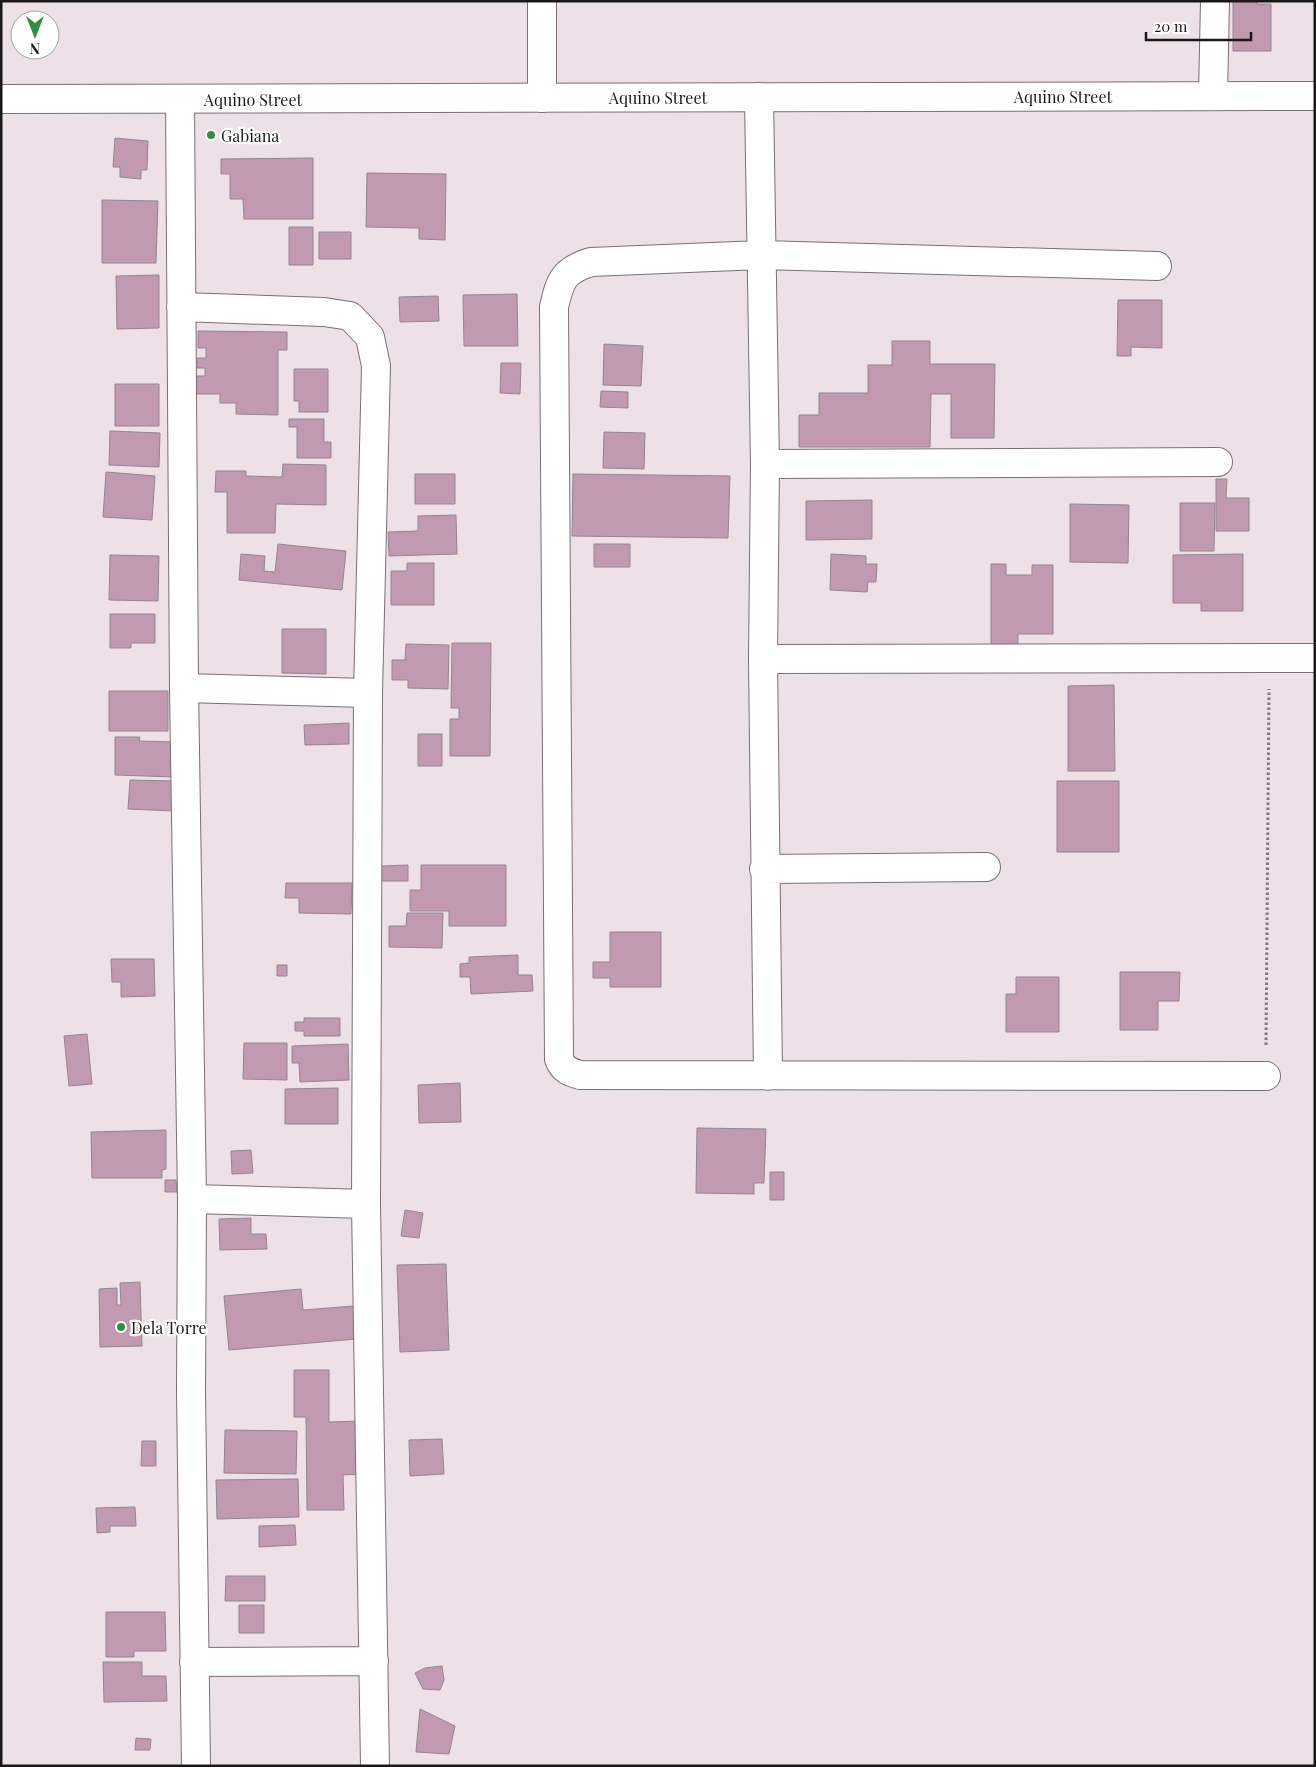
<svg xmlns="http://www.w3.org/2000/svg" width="1316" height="1767" viewBox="0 0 1316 1767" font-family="'Playfair Display',serif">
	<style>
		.building { fill: #c199b0; stroke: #91878c }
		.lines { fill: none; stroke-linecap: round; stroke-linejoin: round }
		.minor-casing { stroke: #7a6f75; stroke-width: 30 }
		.major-casing { stroke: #7a6f75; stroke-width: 30 }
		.path { stroke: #80787c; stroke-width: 3; stroke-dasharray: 2.5 2.5; stroke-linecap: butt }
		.minor { stroke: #fff; stroke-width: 28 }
		.major { stroke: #fff; stroke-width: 28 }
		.poi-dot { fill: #318d3f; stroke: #fff; stroke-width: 2 }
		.labels { text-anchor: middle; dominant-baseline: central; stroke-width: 4.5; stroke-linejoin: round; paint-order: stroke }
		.street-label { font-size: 16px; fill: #1b1719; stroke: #fff }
		.poi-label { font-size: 16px; fill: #1b1719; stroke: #fff; text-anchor: start }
	</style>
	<rect width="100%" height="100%" fill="#ede1e7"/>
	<path class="building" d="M 1233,1 L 1257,1 L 1257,4 L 1271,4 L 1271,51 L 1233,51 Z
		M 115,138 L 148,141 L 147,170 L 141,170 L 141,179 L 120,177 L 120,167 L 113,167 Z
		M 313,158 L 313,219 L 244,219 L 243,199 L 230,199 L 230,174 L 221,174 L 221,159 Z
		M 367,173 L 446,174 L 445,240 L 419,239 L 419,228 L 366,227 Z
		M 102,200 L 158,201 L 156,263 L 102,263 Z
		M 289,227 L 313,227 L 313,265 L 289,265 Z
		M 319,232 L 351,232 L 351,259 L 319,259 Z
		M 159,275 L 159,328 L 117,329 L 116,276 Z
		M 517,294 L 518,346 L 464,346 L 463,295 Z
		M 438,296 L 439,321 L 400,322 L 399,297 Z
		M 1118,300 L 1162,300 L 1162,348 L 1131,347 L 1131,356 L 1117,356 Z
		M 198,331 L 287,332 L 287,350 L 278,350 L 278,415 L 236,414 L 236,403 L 220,403 L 220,394 L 196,394 L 196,376 L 205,376 L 205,368 L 197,368 L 197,358 L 206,358 L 206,348 L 198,348 Z
		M 892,341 L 930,341 L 930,364 L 995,364 L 994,438 L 951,438 L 951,394 L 931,394 L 930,447 L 799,447 L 799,415 L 819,415 L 819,393 L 868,393 L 868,365 L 892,365 Z
		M 604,344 L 643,346 L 641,386 L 603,385 Z
		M 501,363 L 521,363 L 520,394 L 500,393 Z
		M 294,369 L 328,369 L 328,412 L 299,412 L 299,401 L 294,401 Z
		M 115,384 L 159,384 L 159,426 L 115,426 Z
		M 601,391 L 628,392 L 628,408 L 600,407 Z
		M 289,419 L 324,419 L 324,442 L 331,442 L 331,458 L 297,458 L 297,427 L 289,427 Z
		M 110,431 L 160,433 L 159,467 L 109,465 Z
		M 604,432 L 645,433 L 644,469 L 603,468 Z
		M 283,464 L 326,465 L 326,505 L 276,504 L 275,533 L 227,533 L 227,492 L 215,492 L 216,471 L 246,471 L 246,476 L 282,477 Z
		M 106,472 L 155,476 L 152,520 L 103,517 Z
		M 415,474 L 455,474 L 455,504 L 415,504 Z
		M 573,474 L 730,476 L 728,538 L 572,536 Z
		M 1216,479 L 1227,479 L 1226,498 L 1249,498 L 1249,531 L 1216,531 Z
		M 872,500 L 872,539 L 806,540 L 806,501 Z
		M 1180,503 L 1215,503 L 1214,551 L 1180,551 Z
		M 1070,504 L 1129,505 L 1128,563 L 1070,562 Z
		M 456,515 L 457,554 L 389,556 L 388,532 L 418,531 L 418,516 Z
		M 278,544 L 346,551 L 342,590 L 239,580 L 241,554 L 265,556 L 264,571 L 275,572 Z
		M 594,544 L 630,544 L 630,567 L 594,567 Z
		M 831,554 L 866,556 L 866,564 L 877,564 L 876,582 L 868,582 L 867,592 L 830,590 Z
		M 1243,554 L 1243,611 L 1201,611 L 1201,603 L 1173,603 L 1173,555 Z
		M 110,555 L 159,556 L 158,601 L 109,600 Z
		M 407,563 L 434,563 L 434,605 L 391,605 L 391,571 L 407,571 Z
		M 991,564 L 1006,564 L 1006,575 L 1032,575 L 1032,565 L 1053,565 L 1053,634 L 1018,634 L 1018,646 L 991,646 Z
		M 110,614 L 155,614 L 155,643 L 131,643 L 131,648 L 110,648 Z
		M 282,629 L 326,629 L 326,674 L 282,673 Z
		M 452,643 L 491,643 L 490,756 L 450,756 L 450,719 L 459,719 L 459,708 L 451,708 Z
		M 406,644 L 449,645 L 448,689 L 408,688 L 408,680 L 392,680 L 392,660 L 405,660 Z
		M 1114,685 L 1115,771 L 1068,771 L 1068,686 Z
		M 109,691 L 168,691 L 168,731 L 109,731 Z
		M 349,723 L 349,744 L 305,745 L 304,725 Z
		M 418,734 L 442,734 L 442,766 L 418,766 Z
		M 115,737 L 140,737 L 139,741 L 175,742 L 174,777 L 115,775 Z
		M 130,780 L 174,781 L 174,811 L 128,809 Z
		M 1057,781 L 1119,781 L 1119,852 L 1057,852 Z
		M 408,865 L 408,881 L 381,881 L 381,866 Z
		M 421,865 L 506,865 L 506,926 L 449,926 L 449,911 L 410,911 L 410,890 L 421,890 Z
		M 286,883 L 352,883 L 351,914 L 299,913 L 299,898 L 285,898 Z
		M 407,913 L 443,913 L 442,948 L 389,947 L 389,926 L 406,926 Z
		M 610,932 L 661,932 L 661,987 L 610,987 L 610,978 L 593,978 L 593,962 L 610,962 Z
		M 518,955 L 518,975 L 532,975 L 533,991 L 471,994 L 470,977 L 460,977 L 460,964 L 469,963 L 469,957 Z
		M 111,959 L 154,959 L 155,996 L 121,997 L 121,982 L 112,982 Z
		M 277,965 L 287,965 L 287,976 L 277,976 Z
		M 1120,972 L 1180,972 L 1179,1001 L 1158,1001 L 1158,1030 L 1120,1030 Z
		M 1016,977 L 1059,977 L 1059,1032 L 1006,1032 L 1006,994 L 1016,994 Z
		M 304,1018 L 340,1018 L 340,1036 L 304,1036 L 304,1031 L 295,1031 L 295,1022 L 304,1022 Z
		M 87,1034 L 92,1084 L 69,1086 L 64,1036 Z
		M 244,1043 L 287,1043 L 287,1080 L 243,1079 Z
		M 348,1044 L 349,1080 L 300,1082 L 299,1063 L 292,1063 L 292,1046 Z
		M 460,1083 L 461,1122 L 419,1123 L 418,1085 Z
		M 338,1088 L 338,1124 L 285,1124 L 285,1089 Z
		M 697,1128 L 766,1129 L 764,1183 L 754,1183 L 754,1194 L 696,1193 Z
		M 166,1130 L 166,1169 L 162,1170 L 162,1178 L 92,1178 L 91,1132 Z
		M 251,1150 L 253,1173 L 232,1174 L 231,1151 Z
		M 770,1172 L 784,1172 L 784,1200 L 770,1200 Z
		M 165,1180 L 176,1180 L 177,1192 L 165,1192 Z
		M 405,1210 L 423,1213 L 419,1238 L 401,1236 Z
		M 251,1218 L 251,1234 L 266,1234 L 267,1249 L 220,1250 L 219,1219 Z
		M 446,1264 L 449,1350 L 400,1352 L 397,1265 Z
		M 140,1282 L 142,1346 L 100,1347 L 99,1289 L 117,1288 L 117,1305 L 121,1305 L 120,1283 Z
		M 301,1289 L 303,1310 L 354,1306 L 357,1339 L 229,1350 L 224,1296 Z
		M 294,1370 L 329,1370 L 329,1422 L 360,1421 L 360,1474 L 343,1475 L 344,1510 L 307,1510 L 306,1417 L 294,1417 Z
		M 225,1430 L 297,1431 L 296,1474 L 224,1473 Z
		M 442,1439 L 444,1474 L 410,1476 L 409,1440 Z
		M 142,1441 L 156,1441 L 156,1466 L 141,1466 Z
		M 298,1479 L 299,1517 L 217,1519 L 216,1480 Z
		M 135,1507 L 136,1526 L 110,1526 L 110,1532 L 97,1533 L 96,1508 Z
		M 295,1525 L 296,1545 L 259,1547 L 259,1526 Z
		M 226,1576 L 265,1576 L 265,1601 L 225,1601 Z
		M 239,1605 L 264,1605 L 264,1633 L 239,1633 Z
		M 106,1612 L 165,1612 L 166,1651 L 134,1651 L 134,1657 L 106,1657 Z
		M 103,1662 L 142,1662 L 142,1676 L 166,1676 L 167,1701 L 104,1702 Z
		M 442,1666 L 444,1680 L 440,1690 L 423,1689 L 415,1673 L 425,1668 Z
		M 420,1709 L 455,1726 L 449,1754 L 416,1752 Z
		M 136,1738 L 151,1739 L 150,1750 L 135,1750 Z"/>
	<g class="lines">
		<g class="minor-casing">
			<path id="minor" d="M 1213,96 L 1215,1
				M 759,97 L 765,464 L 763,659 L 768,1076
				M 542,98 L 542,1
				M 180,99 L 184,688 L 192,1199 L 191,1392 L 196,1766
				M 1157,266 L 761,255 L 591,262 C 564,270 560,280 554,307 L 559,1059 C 563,1070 570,1072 580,1075 L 1266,1076
				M 181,307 L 324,312 L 350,316 L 370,337 L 376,366 L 368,693 L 366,1204 L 375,1766
				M 765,464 L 1218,462
				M 763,659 L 1315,658
				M 184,688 L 368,693
				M 764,869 L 986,867
				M 192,1199 L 366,1204
				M 194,1662 L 374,1661"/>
		</g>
		<g class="major-casing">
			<path id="major" d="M 1,99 L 1315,96"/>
		</g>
		<path class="path" d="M 1266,1045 L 1269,689"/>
		<use href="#minor" class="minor"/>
		<use href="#major" class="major"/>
	</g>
	<g class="poi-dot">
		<circle cx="211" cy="135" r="5"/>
		<circle cx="121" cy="1327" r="5"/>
	</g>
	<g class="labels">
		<g class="street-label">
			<text x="1063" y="96">Aquino Street</text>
			<text x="658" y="97">Aquino Street</text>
			<text x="253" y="99">Aquino Street</text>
		</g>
		<g class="poi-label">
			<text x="221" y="135">Gabiana</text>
			<text x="131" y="1327">Dela Torre</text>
		</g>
	</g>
	<rect width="1316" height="1767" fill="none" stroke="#1b1719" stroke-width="5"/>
	<g transform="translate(35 35) rotate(180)"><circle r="24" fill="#ffffff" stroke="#a4a2a3"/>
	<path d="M0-4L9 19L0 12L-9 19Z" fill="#318d3f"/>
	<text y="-8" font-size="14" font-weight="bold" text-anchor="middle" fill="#1b1719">N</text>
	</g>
	<path d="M1146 32v8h105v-8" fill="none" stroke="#1b1719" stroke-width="2.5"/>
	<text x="1154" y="32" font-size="15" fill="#1b1719" stroke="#ffffff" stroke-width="4" paint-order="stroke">20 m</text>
</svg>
